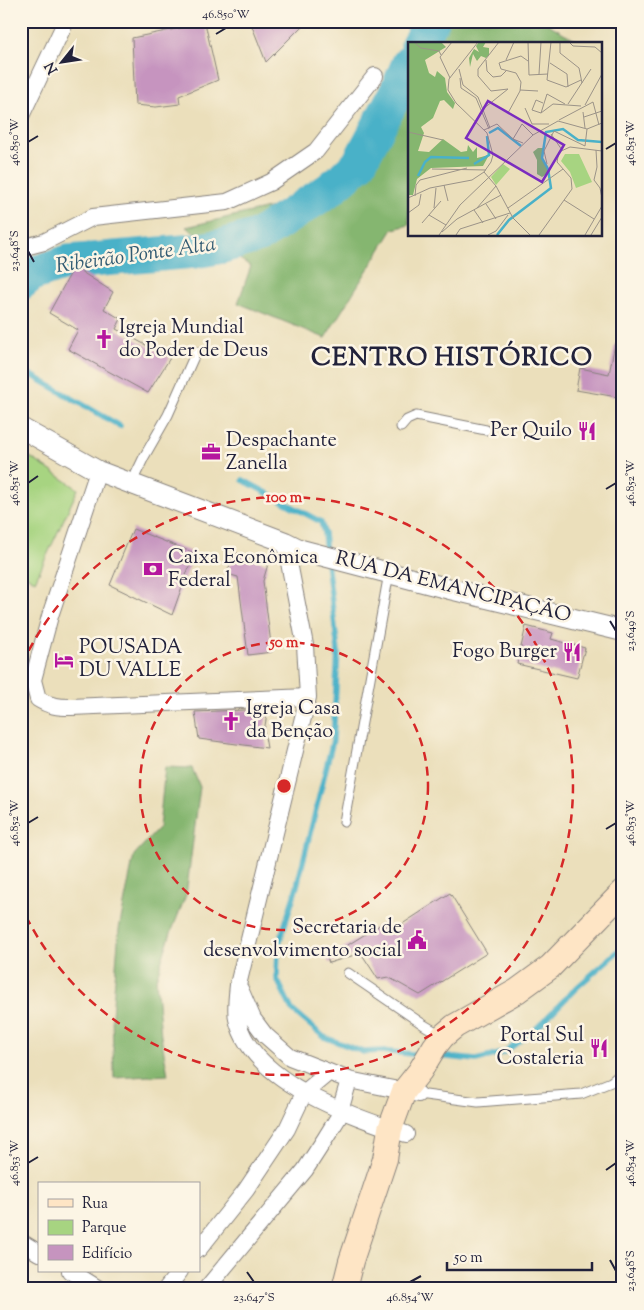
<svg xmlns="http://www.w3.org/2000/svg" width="644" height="1310" viewBox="0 0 644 1310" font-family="'Sorts Mill Goudy',serif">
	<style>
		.green { fill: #a7d481; stroke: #647b5e }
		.forest { fill: #85b66f; stroke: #546c55 }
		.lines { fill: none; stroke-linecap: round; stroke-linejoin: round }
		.stream { stroke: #4ab1c8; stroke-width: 5.5 }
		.river { stroke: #4ab1c8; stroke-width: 35 }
		.building { fill: #c694bf }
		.service-casing { stroke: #86807b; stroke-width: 11 }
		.minor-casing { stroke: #86807b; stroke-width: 18 }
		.tertiary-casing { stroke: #86807b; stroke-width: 22 }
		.secondary-casing { stroke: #86807b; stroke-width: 26 }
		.service { stroke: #fff; stroke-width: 9 }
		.minor { stroke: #fff; stroke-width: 16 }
		.tertiary { stroke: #fff; stroke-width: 20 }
		.secondary { stroke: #fee5c5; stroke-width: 24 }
		.ticks { fill: none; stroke: #22223b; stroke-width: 2 }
		.ring { fill: none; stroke: #d62828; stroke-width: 2.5; stroke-dasharray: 9 6 }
		.labels { text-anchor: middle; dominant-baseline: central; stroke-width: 5; stroke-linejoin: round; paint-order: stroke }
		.poi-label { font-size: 20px; fill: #22223b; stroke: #fcf5e5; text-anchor: start }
		.street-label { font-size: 20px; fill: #22223b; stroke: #fcf5e5 }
		.water-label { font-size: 21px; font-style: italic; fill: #325b73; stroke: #fcf5e5 }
		.district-label { font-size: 25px; font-weight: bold; letter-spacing: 1px; fill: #22223b; stroke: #fcf5e5 }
		.inset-river { fill: none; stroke: #4ab1c8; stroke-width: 2.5 }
		.inset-road { fill: none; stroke: #9b9388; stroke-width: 1 }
		.view { fill: #7b2cbf; fill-opacity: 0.15; stroke: #7b2cbf; stroke-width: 2.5 }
		.inset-edge { fill: none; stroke: #22223b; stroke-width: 2.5 }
		.centre { fill: #d62828; stroke: #fcf5e5; stroke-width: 2.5 }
		.ring-label { font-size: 15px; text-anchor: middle; font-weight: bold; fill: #d62828; stroke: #fcf5e5; stroke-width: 5; stroke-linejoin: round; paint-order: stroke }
		.neatline { fill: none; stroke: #22223b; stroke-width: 2 }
		.ticks-label { font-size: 12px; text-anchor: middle; fill: #22223b }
	</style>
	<rect width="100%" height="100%" fill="#fcf5e5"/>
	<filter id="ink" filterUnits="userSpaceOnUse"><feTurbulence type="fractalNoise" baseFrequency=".02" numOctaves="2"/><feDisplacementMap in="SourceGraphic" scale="10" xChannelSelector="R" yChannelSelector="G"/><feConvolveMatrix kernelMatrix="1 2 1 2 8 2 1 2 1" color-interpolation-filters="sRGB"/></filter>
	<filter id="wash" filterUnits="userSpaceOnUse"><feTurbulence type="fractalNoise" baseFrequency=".0096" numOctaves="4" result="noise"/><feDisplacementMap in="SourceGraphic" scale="20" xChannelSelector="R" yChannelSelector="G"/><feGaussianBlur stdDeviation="1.12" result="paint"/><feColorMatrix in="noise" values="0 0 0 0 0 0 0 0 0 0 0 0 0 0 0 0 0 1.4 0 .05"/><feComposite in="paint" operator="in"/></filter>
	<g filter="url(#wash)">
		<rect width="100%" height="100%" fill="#ebdfbb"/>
		<path class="green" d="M 21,451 L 78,489 L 35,581 L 21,573 Z"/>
		<path class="forest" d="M 432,21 L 543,21 L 574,39 L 574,44 L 419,44 Z
			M 409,61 L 409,225 L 393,229 L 325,338 L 238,303 L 251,266 L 186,227 L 281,205 L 348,166 Z
			M 165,767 L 192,768 L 200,787 L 186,895 L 169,938 L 156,979 L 161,1036 L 168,1075 L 114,1078 L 112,1016 L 119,929 L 134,855 L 159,828 Z"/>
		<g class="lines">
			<path class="stream" d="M 21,369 L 120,426
				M 243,480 L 321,522 L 324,533 L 326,553
				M 327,562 L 338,651 L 333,740 L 297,886 L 278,947 L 277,979 L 292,1010 L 324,1037 L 363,1052 L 381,1051 L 422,1055
				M 437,1056 L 476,1060 L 503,1053 L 536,1029 L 575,989 L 623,947"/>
			<path class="river" d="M 418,44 L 432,21
				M 21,283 L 32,274 L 68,262 L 195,251 L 223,246 L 260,235 L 329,190 L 358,165 L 397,91 L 409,63"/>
		</g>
		<g id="blocks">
			<path class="building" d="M 250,21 L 307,21 L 266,62 Z
				M 205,23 L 218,80 L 179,96 L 180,104 L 156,107 L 135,105 L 132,38 Z
				M 74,267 L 113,292 L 104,309 L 121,319 L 116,329 L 170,358 L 148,393 L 68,349 L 78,330 L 49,313 Z
				M 615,344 L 623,345 L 623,398 L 576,390 L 580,368 L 609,374 Z
				M 133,529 L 194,553 L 172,615 L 110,585 Z
				M 234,552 L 268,564 L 263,581 L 272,652 L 248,655 L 238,577 L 227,574 Z
				M 526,626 L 553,633 L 551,639 L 585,648 L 577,678 L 517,664 Z
				M 268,709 L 264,731 L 267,748 L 199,739 L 195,712 Z
				M 450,893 L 487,953 L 420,995 L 388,977 L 378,979 L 361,953 L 329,963 L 327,958 L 383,923 L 390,932 Z"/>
		</g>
	</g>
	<g filter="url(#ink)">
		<use href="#blocks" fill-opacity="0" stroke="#86807b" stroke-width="1"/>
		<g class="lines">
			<g class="service-casing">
				<path id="service" d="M 401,427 L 407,420 L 416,416 L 486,430
					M 131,484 L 144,457 L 168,415 L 196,352
					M 344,822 L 389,573
					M 348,973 L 424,1025 L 441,1035
					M 418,1094 L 478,1102 L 581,1094 L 611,1082 L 623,1072"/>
			</g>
			<g class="minor-casing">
				<path id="minor" d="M 21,116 L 66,21
					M 21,248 L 44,242 L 93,217 L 227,202 L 271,182 L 316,151 L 375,76
					M 98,471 L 50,616 L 33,680 L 38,699 C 49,706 58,707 71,707 L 308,697
					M 285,542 L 305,645 L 308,697 L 238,985 C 237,995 235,1009 237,1019 C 251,1082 352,1116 406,1134
					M 240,989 L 253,1019 L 265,1035 L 290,1057 L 349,1080 L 418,1094
					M 21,1242 L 39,1253
					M 199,1249 L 246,1190 L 287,1129 L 304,1093 L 328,1073
					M 70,1271 L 99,1289
					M 166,1289 L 180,1271
					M 206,1289 L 305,1170 L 325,1139 L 338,1118 L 349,1080"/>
			</g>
			<g class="tertiary-casing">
				<path id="tertiary" d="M 21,428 L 98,471 L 285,542 L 301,550 L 450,589 L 623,631"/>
			</g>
			<g class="secondary-casing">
				<path id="secondary" d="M 344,1289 L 351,1261 L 385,1159 L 390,1129 L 404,1091 L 420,1071 L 435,1046 L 443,1036 L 455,1026 L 517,991 L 550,967 L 623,892"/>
			</g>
			<use href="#service" class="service"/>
			<use href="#minor" class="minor"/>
			<use href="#tertiary" class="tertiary"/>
			<use href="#secondary" class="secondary"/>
		</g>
	</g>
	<path class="ticks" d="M 216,34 L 226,28M 28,142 L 38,136M 606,149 L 616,143M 28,251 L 34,262M 28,483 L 38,476M 606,489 L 616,483M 610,621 L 616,631M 28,823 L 38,817M 606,829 L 616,823M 28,1163 L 38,1157M 606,1170 L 616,1163M 610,1260 L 616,1271M 247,1272 L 254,1282M 410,1282 L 421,1276"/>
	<g class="ring">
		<circle cx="284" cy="786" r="144"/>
		<path d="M22 664A289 289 0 1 1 22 908"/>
	</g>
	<defs>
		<g id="church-bare" transform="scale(1.5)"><path d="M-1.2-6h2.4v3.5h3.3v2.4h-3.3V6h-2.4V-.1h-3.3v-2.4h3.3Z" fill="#b5179e" stroke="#fcf5e5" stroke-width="2.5" paint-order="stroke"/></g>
		<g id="restaurant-bare" transform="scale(1.5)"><path d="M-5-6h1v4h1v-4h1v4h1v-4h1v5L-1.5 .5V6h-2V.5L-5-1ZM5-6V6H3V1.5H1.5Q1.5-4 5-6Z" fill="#b5179e" stroke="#fcf5e5" stroke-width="2.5" paint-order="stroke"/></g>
		<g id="office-bare" transform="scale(1.5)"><path d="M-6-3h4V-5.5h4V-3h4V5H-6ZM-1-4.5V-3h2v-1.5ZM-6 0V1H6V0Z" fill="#b5179e" stroke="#fcf5e5" stroke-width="2.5" paint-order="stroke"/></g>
		<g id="bank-bare" transform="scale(1.5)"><path d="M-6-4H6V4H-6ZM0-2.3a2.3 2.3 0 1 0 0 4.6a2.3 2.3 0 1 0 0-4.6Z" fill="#b5179e" stroke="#fcf5e5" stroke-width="2.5" paint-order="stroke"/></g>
		<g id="hotel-bare" transform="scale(1.5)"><path d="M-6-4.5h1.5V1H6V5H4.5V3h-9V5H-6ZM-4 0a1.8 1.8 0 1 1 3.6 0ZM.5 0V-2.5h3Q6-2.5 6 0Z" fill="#b5179e" stroke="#fcf5e5" stroke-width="2.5" paint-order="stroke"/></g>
		<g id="civic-bare" transform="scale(1.5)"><path d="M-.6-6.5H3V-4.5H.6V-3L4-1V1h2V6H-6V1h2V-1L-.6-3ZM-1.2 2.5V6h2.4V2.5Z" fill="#b5179e" stroke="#fcf5e5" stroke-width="2.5" paint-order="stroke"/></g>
	</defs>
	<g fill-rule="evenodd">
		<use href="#church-bare" x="104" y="339"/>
		<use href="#restaurant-bare" x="587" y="431"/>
		<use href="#office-bare" x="211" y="452"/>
		<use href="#bank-bare" x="153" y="569"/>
		<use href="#restaurant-bare" x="572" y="652"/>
		<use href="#hotel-bare" x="64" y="660"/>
		<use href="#church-bare" x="231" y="721"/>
		<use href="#civic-bare" x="417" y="940"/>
		<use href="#restaurant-bare" x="599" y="1048"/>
	</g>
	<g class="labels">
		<g class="poi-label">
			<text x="119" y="328">Igreja Mundial<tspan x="119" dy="23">do Poder de Deus</tspan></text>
			<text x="572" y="431" text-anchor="end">Per Quilo</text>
			<text x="226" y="441">Despachante<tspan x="226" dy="23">Zanella</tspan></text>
			<text x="168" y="558">Caixa Econômica<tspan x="168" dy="23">Federal</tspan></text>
			<text x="79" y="648">POUSADA<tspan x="79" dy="23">DU VALLE</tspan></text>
			<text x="557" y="652" text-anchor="end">Fogo Burger</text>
			<text x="246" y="709">Igreja Casa<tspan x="246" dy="23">da Benção</tspan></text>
			<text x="402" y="928" text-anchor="end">Secretaria de<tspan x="402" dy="23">desenvolvimento social</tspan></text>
			<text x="584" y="1036" text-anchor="end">Portal Sul<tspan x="584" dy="23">Costaleria</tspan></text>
		</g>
		<g class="street-label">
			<text transform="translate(453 588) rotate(14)">RUA DA EMANCIPAÇÃO</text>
		</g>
		<g class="water-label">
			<text transform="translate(136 256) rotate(-8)">Ribeirão Ponte Alta</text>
		</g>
		<g class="district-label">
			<text x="452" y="359">CENTRO HISTÓRICO</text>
		</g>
	</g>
	<g transform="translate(408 42)">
		<rect width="194" height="194" fill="#ebdfbb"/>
		<path d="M 157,112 L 171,112 L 184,140 L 168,146 L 162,130 L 153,119 ZM 95,122 L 102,127 L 88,143 L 83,135 Z" fill="#a7d481"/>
		<path d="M 0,0 L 33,0 L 38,5 L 17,18 L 21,31 L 27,35 L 29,29 L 37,36 L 39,50 L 47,61 L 45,67 L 36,58 L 32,59 L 25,76 L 13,85 L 16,91 L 10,109 L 21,110 L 35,97 L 53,110 L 59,109 L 60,103 L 65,110 L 69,105 L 69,116 L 81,113 L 75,124 L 23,126 L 9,137 L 5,153 L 0,153 ZM 71,0 L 78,0 L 75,5 L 81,6 L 81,13 L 78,16 L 73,14 L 69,19 L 65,12 L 62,25 L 61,16 L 66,7 L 71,10 L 68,4 ZM 130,106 L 136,106 L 134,117 L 142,130 L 134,135 L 129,132 L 129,118 L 125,110 Z" fill="#85b66f"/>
		<path class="inset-river" d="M 81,91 L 90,86 L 113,104M 66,122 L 81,113 L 79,94M 10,134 L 17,120 L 23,115 L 61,116M 89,193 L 101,178 L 143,146 L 140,127 L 134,116 L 138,90 L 155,87 L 170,98 L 194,100"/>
		<path class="inset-road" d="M 6,0 L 13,6 L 31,9 L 33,13M 91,0 L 70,27 L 70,34 L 83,49 L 100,47M 120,0 L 121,33 L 140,32M 143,0 L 139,38 L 158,45 L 173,38M 152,0 L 152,11 L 171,26 L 174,41M 161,0 L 165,4 L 187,5 L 194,11M 78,18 L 79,29 L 85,35 L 93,34 L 98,29M 98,18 L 106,0M 142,21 L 159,32 L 160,45M 51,27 L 55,43 L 70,55 L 82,86M 131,32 L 133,0M 42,36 L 32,15 L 44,0M 52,36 L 53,46 L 68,56 L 81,87M 112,48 L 130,49M 139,52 L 133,71 L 145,62 L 173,64M 139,52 L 157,62M 160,62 L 183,27M 177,63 L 194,32M 117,66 L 124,82 L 141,82M 75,67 L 100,47M 0,68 L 0,90M 175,70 L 177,86M 100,71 L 112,49 L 113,40 L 108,31 L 93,27 L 91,21 L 113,14 L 120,19M 133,71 L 124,68 L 128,58 L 135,61M 176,75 L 194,69M 151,78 L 185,60 L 191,83M 76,88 L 89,82 L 105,97 L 115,101M 0,90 L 35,98M 143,92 L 154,108M 105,97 L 114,82 L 125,93M 177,104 L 179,87 L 194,81M 188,108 L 189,125 L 186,138 L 192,146 L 194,156M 139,122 L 136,109 L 146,89 L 177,104M 24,127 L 78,128M 76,130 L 88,144 L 105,176 L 122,193M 36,143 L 40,159M 7,154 L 8,143 L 12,138 L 59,126M 0,156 L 22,146 L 64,138 L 76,130 L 83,120 L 85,113 L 79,91 L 48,61 L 40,48 L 41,37 L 70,0M 156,158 L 186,177M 78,162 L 88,177M 26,166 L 28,146M 69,166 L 88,144M 100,166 L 155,127M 66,168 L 75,181M 0,171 L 11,163 L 13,152M 21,173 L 38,183M 14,181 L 33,159M 34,190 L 49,177 L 93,153M 31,193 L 52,163 L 125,93 L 150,79 L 179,87M 48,193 L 52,187 L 102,171M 80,193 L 88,189 L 100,173M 131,193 L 164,147 L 163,136 L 149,120 L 151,110 L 162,105 L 194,109M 177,193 L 194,164M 183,193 L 194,175"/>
		<path class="view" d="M 80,59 L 156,103 L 134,140 L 58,96 Z"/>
		<rect width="194" height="194" class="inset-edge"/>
	</g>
	<circle cx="284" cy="786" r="8" class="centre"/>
	<g class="ring-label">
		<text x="284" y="502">100 m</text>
		<text x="284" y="647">50 m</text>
	</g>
	<rect width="644" height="1310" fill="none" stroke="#fcf5e5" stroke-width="55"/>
	<rect x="38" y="1182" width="162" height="90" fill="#fcf5e5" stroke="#a5a1a1"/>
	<rect x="48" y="1199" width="25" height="8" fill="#fee5c5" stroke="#a5a1a1"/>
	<text x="82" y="1208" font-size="15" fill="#22223b">Rua</text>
	<rect x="48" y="1220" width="25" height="15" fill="#a7d481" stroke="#a5a1a1"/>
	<text x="82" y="1232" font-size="15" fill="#22223b">Parque</text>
	<rect x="48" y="1245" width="25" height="15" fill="#c694bf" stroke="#a5a1a1"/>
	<text x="82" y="1258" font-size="15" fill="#22223b">Edifício</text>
	<g transform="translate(62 62) rotate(240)" stroke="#fcf5e5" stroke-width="4" paint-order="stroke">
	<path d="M0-4L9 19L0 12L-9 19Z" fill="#22223b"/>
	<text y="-8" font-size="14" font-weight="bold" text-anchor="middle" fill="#22223b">N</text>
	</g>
	<path d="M447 1262v8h145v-8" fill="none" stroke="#22223b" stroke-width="2.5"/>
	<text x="454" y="1262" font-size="15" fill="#22223b" stroke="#fcf5e5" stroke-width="4" paint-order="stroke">50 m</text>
	<rect x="28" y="28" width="588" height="1254" class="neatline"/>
	<g class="ticks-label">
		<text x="226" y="18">46.850°W</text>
		<text transform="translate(14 142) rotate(-90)" y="4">46.850°W</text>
		<text transform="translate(630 143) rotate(-90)" y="4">46.851°W</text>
		<text transform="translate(14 251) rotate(-90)" y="4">23.648°S</text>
		<text transform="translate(14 483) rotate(-90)" y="4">46.851°W</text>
		<text transform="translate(630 483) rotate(-90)" y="4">46.852°W</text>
		<text transform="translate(630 631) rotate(-90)" y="4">23.649°S</text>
		<text transform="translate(14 823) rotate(-90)" y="4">46.852°W</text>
		<text transform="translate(630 823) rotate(-90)" y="4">46.853°W</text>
		<text transform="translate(14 1163) rotate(-90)" y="4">46.853°W</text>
		<text transform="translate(630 1163) rotate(-90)" y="4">46.854°W</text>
		<text transform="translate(630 1271) rotate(-90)" y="4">23.648°S</text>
		<text x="254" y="1301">23.647°S</text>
		<text x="410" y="1301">46.854°W</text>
	</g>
</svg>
